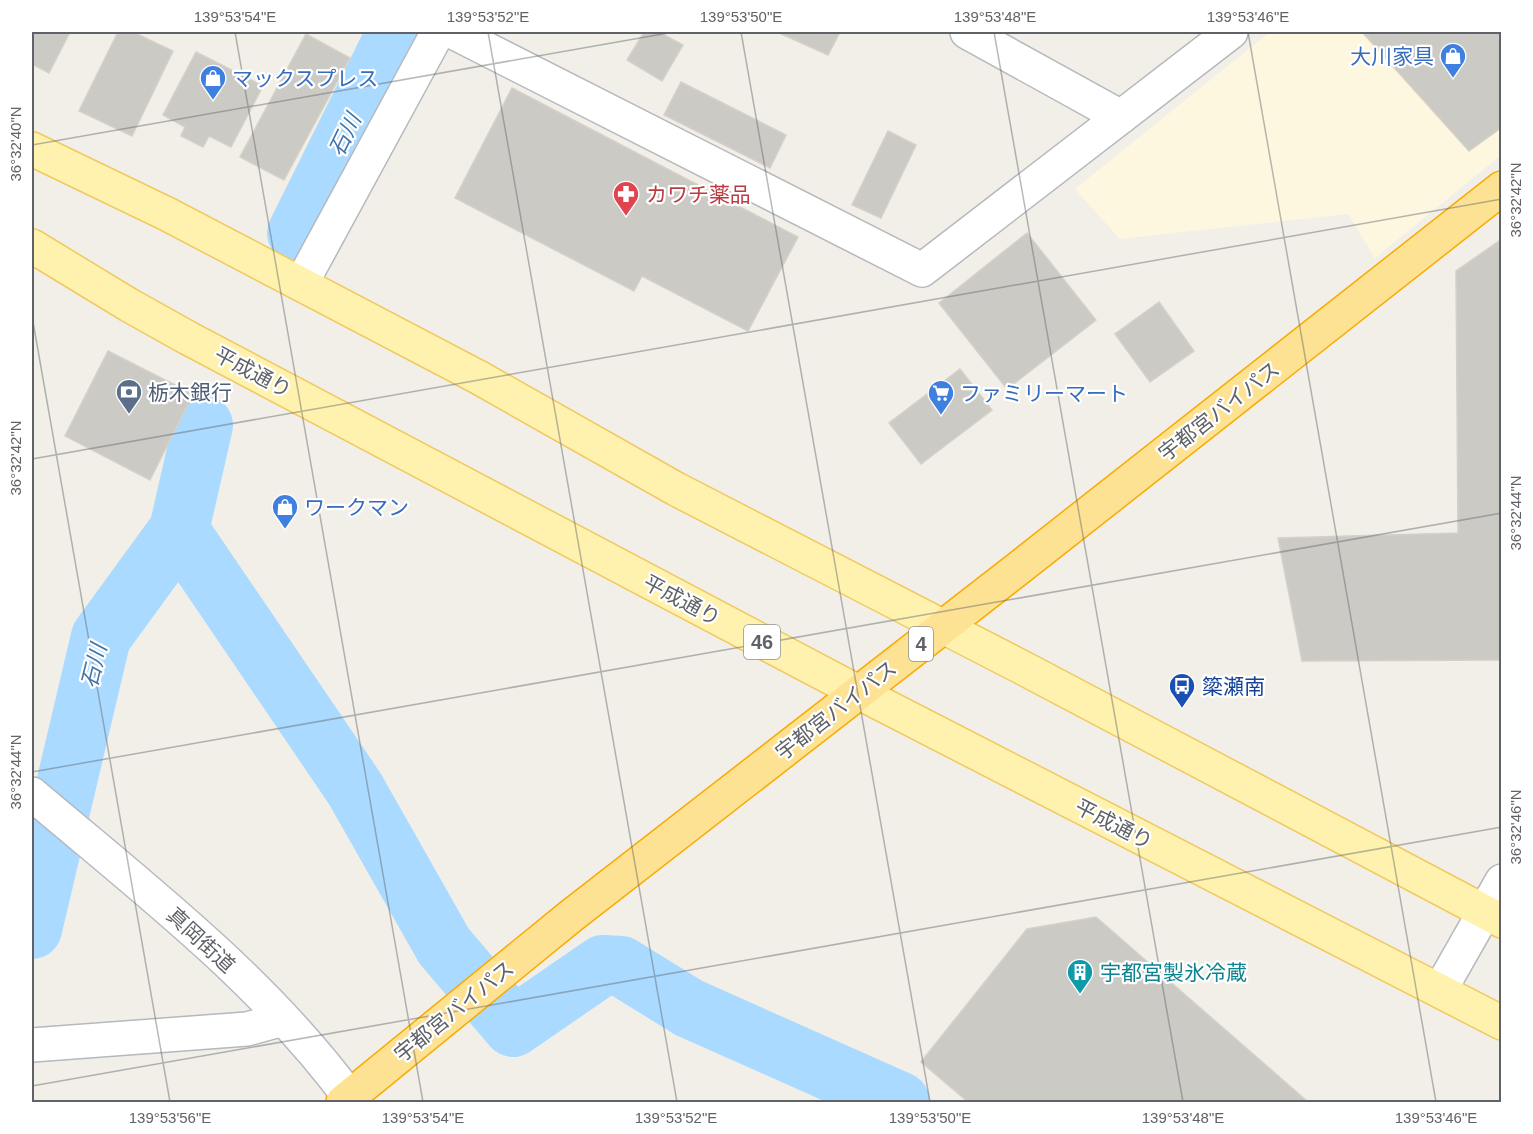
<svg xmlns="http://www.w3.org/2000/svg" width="1533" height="1134" viewBox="0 0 1533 1134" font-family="Arial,'Noto Sans JP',sans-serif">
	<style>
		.commercial { fill: #fef7e0 }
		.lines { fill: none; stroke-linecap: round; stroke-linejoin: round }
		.river { stroke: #aadaff; stroke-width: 60 }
		.building { fill: #cccac5; stroke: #d6d1c6; stroke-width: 1.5 }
		.street-casing { stroke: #b5b8bc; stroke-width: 36 }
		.secondary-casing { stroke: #b6babf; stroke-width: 36 }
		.primary-casing { stroke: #f2c960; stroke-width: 36 }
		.highway-casing { stroke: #f9ab00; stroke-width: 36 }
		.street { stroke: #fff; stroke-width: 33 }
		.secondary { stroke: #fff; stroke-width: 33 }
		.primary { stroke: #fff2af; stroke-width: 33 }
		.highway { stroke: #fde293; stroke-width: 33 }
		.ticks { fill: none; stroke: #5f6368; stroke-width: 1.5; stroke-opacity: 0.45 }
		.labels { text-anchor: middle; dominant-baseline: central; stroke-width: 4.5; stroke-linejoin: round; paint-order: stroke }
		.shield { fill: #fff; stroke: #8f9295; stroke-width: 1.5 }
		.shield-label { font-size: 20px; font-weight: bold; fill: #5f6368 }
		.shop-label { font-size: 21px; fill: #366cbe; stroke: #fff; text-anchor: start }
		.health-label { font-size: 21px; fill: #be3a42; stroke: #fff; text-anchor: start }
		.street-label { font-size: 21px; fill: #5f6368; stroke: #fff }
		.service-label { font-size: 21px; fill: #4e5e75; stroke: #fff; text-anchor: start }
		.transit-label { font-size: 21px; fill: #164399; stroke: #fff; text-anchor: start }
		.culture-label { font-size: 21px; fill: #0d838f; stroke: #fff; text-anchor: start }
		.water-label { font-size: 22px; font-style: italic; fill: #4174aa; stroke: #fff }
		.neatline { fill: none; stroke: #5f6368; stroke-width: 2 }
		.ticks-label { font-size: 15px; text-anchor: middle; fill: #5f6368 }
	</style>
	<rect width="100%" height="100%" fill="#f1efe8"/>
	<path class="commercial" d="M 1270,32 L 1501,32 L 1501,155 L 1375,258 L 1348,214 L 1120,239 L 1075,189 Z"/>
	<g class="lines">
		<path class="river" d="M 297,233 L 394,38
			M 179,530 L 355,789 L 444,946 L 513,1027 L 603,965 L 621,966 L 689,1008 L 900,1102
			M 32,929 L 101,637 L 179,530 L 203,425"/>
	</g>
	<path class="building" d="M 32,32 L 70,32 L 49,73 L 32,64 Z
		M 118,32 L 133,32 L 173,51 L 132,136 L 79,111 Z
		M 644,32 L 659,32 L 683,45 L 662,81 L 627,60 Z
		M 777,32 L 840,32 L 828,55 Z
		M 1362,32 L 1502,32 L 1502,127 L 1469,151 Z
		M 306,34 L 350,58 L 284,180 L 240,157 Z
		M 196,52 L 263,86 L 231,147 L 209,136 L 203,147 L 181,136 L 185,127 L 163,115 Z
		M 681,82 L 786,135 L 770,168 L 664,115 Z
		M 512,88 L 798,237 L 748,331 L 642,276 L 634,291 L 455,198 Z
		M 888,131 L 916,145 L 881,218 L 852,205 Z
		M 1027,233 L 1096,320 L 1007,389 L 939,303 Z
		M 1502,239 L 1502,660 L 1302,661 L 1278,538 L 1458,533 L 1456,271 Z
		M 1159,302 L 1194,351 L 1150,382 L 1115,334 Z
		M 108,351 L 193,394 L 150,480 L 65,436 Z
		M 960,369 L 992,410 L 921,464 L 889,423 Z
		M 1096,917 L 1308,1102 L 968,1102 L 921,1062 L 1027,929 Z"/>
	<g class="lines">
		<g class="street-casing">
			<path id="street" d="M 453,32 L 922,270 L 1231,32
				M 967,32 L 1121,117
				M 301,284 L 438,32
				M 1440,990 L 1502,881
				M 32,1045 L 247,1029 L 283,1019"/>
		</g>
		<g class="secondary-casing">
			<path id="secondary" d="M 32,794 C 144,889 266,982 353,1102"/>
		</g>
		<g class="primary-casing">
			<path id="primary" d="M 32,149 L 167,214 L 478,377 L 676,489 L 1027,670 L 1502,921
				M 32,246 L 129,305 L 188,338 L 858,692 L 1502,1023"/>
		</g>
		<g class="highway-casing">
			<path id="highway" d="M 343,1102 L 571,916 L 1015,571 L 1502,188"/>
		</g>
		<use href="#street" class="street"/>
		<use href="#secondary" class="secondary"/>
		<use href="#primary" class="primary"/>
		<use href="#highway" class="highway"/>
	</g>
	<path class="ticks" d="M 235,32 L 423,1102M 488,32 L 677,1102M 741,32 L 930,1102M 994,32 L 1183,1102M 1248,32 L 1436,1102M 1501,32 L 1502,36M 32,145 L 674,32M 32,316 L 170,1102M 32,459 L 1502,199M 32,772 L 1502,513M 32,1086 L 1502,827"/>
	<defs>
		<g id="shop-pin" transform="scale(1.35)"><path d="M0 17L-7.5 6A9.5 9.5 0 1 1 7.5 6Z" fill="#3f7fe0" stroke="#fff"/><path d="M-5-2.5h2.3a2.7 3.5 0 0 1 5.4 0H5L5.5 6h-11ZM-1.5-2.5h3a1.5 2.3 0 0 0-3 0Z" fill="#fff"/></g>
		<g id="pharmacy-pin" transform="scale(1.35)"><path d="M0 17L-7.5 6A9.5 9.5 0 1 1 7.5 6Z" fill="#e0444e" stroke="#fff"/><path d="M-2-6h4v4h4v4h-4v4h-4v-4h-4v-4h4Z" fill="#fff"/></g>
		<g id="bank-pin" transform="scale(1.35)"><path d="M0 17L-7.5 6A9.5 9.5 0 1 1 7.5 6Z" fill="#5c6f8a" stroke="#fff"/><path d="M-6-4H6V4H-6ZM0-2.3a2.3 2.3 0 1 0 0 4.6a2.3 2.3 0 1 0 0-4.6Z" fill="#fff"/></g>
		<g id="supermarket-pin" transform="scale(1.35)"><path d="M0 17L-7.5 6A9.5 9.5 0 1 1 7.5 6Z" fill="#3f7fe0" stroke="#fff"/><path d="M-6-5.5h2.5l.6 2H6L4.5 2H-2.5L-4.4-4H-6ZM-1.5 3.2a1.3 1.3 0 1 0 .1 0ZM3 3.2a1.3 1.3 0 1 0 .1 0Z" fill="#fff"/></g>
		<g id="bus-pin" transform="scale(1.35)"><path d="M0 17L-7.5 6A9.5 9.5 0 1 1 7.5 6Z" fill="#1a4fb4" stroke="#fff"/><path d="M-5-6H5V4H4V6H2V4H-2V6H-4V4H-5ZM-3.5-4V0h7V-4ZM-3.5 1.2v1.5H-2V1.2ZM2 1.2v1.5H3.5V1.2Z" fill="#fff"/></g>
		<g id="building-pin" transform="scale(1.35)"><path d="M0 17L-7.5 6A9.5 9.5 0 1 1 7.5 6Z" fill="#0f9aa8" stroke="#fff"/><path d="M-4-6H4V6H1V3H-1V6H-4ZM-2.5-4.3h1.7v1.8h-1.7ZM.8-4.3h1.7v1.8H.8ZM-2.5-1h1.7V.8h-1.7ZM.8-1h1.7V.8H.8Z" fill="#fff"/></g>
	</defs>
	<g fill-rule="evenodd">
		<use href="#shop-pin" x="1453" y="56"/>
		<use href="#shop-pin" x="213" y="78"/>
		<use href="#pharmacy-pin" x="626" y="194"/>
		<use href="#bank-pin" x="129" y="392"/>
		<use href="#supermarket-pin" x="941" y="393"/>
		<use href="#shop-pin" x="285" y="507"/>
		<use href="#bus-pin" x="1182" y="686"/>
		<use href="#building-pin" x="1080" y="972"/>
	</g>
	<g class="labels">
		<g class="shield">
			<rect x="744" y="625" width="36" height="34" rx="4.5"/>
			<rect x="909" y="627" width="24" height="34" rx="4.5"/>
		</g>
		<g class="shield-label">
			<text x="762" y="642">46</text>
			<text x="921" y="644">4</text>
		</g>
		<g class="shop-label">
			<text x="1434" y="56" text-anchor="end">大川家具</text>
			<text x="232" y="78">マックスプレス</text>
			<text x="960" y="393">ファミリーマート</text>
			<text x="304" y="507">ワークマン</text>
		</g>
		<g class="health-label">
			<text x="646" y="194">カワチ薬品</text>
		</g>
		<g class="street-label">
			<text transform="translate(253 372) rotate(28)">平成通り</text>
			<text transform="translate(1219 411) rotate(-38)">宇都宮バイパス</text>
			<text transform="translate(682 600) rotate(28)">平成通り</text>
			<text transform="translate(836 710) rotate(-38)">宇都宮バイパス</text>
			<text transform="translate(1114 824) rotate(27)">平成通り</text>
			<text transform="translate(201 940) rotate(43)">真岡街道</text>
			<text transform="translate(454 1011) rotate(-39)">宇都宮バイパス</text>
		</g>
		<g class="service-label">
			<text x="148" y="392">栃木銀行</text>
		</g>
		<g class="transit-label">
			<text x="1202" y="686">簗瀬南</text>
		</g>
		<g class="culture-label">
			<text x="1100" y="972">宇都宮製氷冷蔵</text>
		</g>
		<g class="water-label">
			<text transform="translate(345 135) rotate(-64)">石川</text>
			<text transform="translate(94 666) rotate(-76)">石川</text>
		</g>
	</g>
	<rect width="1533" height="1134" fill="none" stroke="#ffffff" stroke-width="66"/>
	<rect x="33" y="33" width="1467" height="1068" class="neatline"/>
	<g class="ticks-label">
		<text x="235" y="22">139°53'54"E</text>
		<text x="488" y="22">139°53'52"E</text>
		<text x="741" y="22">139°53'50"E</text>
		<text x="995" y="22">139°53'48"E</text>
		<text x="1248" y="22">139°53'46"E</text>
		<text transform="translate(16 144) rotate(-90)" y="5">36°32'40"N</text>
		<text transform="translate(1516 200) rotate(-90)" y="5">36°32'42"N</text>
		<text transform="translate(16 458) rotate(-90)" y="5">36°32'42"N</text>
		<text transform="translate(1516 513) rotate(-90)" y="5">36°32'44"N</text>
		<text transform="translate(16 772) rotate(-90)" y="5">36°32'44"N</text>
		<text transform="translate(1516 827) rotate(-90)" y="5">36°32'46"N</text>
		<text x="170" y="1123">139°53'56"E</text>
		<text x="423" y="1123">139°53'54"E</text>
		<text x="676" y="1123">139°53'52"E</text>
		<text x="930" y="1123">139°53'50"E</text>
		<text x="1183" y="1123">139°53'48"E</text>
		<text x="1436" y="1123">139°53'46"E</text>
	</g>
</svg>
